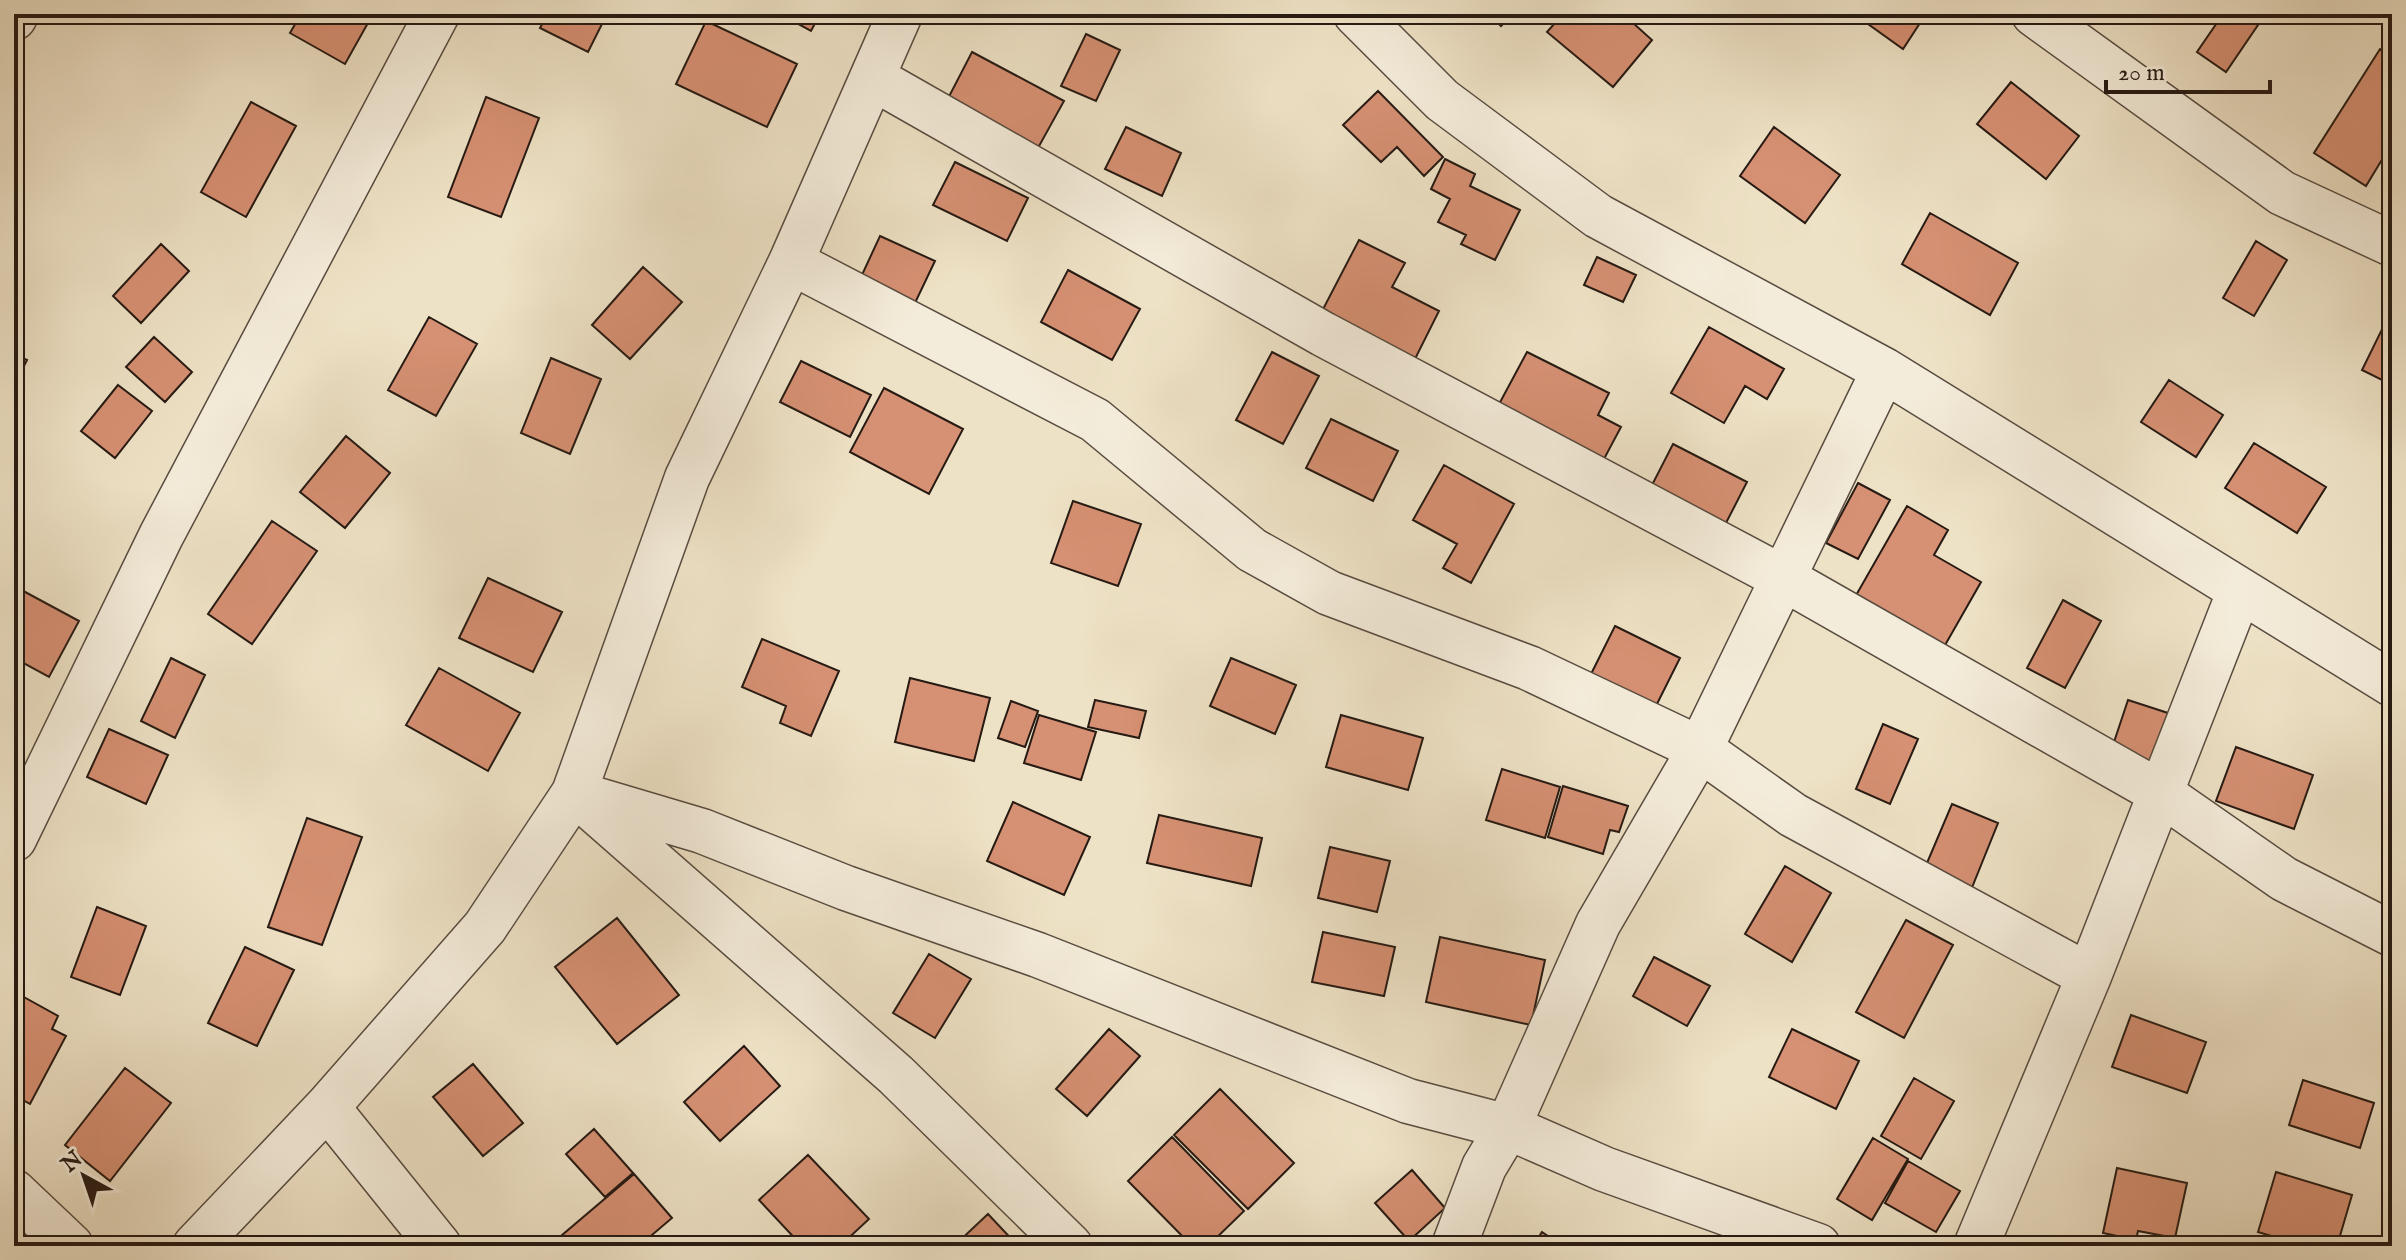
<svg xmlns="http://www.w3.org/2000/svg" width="2406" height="1260" viewBox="0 0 2406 1260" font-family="'IM FELL English',serif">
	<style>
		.building { fill: #d69073; stroke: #261a13; stroke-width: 2 }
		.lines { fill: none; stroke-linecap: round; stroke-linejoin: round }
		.minor-casing { stroke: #584c40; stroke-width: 47 }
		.minor { stroke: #f4ecda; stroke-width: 44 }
	</style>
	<rect width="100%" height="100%" fill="#eee2c6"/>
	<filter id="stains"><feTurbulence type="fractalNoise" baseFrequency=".0025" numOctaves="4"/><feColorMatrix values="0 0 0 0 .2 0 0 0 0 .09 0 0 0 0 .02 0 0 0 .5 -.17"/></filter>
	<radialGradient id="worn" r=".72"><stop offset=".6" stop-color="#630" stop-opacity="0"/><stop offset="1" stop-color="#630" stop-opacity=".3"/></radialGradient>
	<path class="building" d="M 301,14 L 373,14 L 345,64 L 290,33 Z
		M 547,14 L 607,14 L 588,52 L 540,28 Z
		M 780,14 L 820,14 L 811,31 Z
		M 1489,14 L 1513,14 L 1501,26 Z
		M 1563,14 L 1623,14 L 1652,40 L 1613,87 L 1547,32 Z
		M 1854,14 L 1906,14 L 1920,23 L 1903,49 Z
		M 2223,14 L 2241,14 L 2258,25 L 2226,72 L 2197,52 Z
		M 706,21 L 797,64 L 767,127 L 676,84 Z
		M 1086,34 L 1120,50 L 1096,101 L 1061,86 Z
		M 2380,49 L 2392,56 L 2392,143 L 2366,186 L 2314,153 Z
		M 972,52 L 1064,101 L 1033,157 L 942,110 Z
		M 2011,82 L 2079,136 L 2046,179 L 1977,124 Z
		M 1378,91 L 1443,157 L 1424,176 L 1397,147 L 1381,162 L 1343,125 Z
		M 486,97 L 539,118 L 501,217 L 448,197 Z
		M 251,102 L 296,126 L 246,217 L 201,192 Z
		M 1126,127 L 1181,153 L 1162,196 L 1105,169 Z
		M 1774,127 L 1840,175 L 1805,223 L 1740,176 Z
		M 1445,159 L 1475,174 L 1470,186 L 1520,210 L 1495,260 L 1461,244 L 1466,235 L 1438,222 L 1450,199 L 1431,189 Z
		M 955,162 L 1028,198 L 1007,241 L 933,205 Z
		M 1930,213 L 2018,263 L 1990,315 L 1902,264 Z
		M 880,236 L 935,261 L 915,303 L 861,277 Z
		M 1359,240 L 1405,263 L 1392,287 L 1439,311 L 1413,363 L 1320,315 Z
		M 2256,241 L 2287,260 L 2254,316 L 2223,298 Z
		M 161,244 L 189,271 L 141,323 L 113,296 Z
		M 1597,257 L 1636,275 L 1623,302 L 1584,285 Z
		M 643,267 L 682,302 L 630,359 L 592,325 Z
		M 1068,270 L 1140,309 L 1112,360 L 1041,322 Z
		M 2392,309 L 2392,385 L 2362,370 Z
		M 429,317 L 477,344 L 436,416 L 388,390 Z
		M 1709,327 L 1784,369 L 1767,399 L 1745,386 L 1724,423 L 1671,393 Z
		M 154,337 L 192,372 L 165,402 L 126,367 Z
		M 1272,352 L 1319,376 L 1283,444 L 1236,420 Z
		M 1527,352 L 1609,393 L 1598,415 L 1621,427 L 1604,459 L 1498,406 Z
		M 14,354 L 27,360 L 14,386 Z
		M 551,358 L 601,379 L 570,454 L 521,433 Z
		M 801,361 L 871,395 L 850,437 L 780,402 Z
		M 2169,380 L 2223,415 L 2196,457 L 2141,422 Z
		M 118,385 L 152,411 L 115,458 L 81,431 Z
		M 884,388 L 963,429 L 929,494 L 850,452 Z
		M 1331,419 L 1398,451 L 1373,501 L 1306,468 Z
		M 346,436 L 390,473 L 345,528 L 300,492 Z
		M 2254,443 L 2326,487 L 2297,533 L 2225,488 Z
		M 1673,444 L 1747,482 L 1726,523 L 1652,485 Z
		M 1444,465 L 1514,504 L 1471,583 L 1443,568 L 1457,544 L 1413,520 Z
		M 1858,483 L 1890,500 L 1858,559 L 1826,543 Z
		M 1073,501 L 1141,524 L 1118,586 L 1051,563 Z
		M 1907,506 L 1948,530 L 1934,555 L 1981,582 L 1944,647 L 1855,597 Z
		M 272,521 L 317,551 L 252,644 L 208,614 Z
		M 488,578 L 562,612 L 533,672 L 459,638 Z
		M 14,586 L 79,621 L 49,677 L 14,658 Z
		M 2063,600 L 2101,621 L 2065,688 L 2027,668 Z
		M 1615,626 L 1680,658 L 1654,710 L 1589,678 Z
		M 762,639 L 839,671 L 811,736 L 780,723 L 786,706 L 742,687 Z
		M 171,658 L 205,675 L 175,738 L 141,721 Z
		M 1231,658 L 1296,685 L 1275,734 L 1210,706 Z
		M 439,668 L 520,713 L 488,771 L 406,725 Z
		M 910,678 L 990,698 L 974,761 L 895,742 Z
		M 1095,700 L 1146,711 L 1139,738 L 1088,727 Z
		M 2128,700 L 2171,714 L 2154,762 L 2112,748 Z
		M 1011,701 L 1038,711 L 1025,747 L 998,738 Z
		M 1039,715 L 1096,732 L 1081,780 L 1024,763 Z
		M 1341,715 L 1423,738 L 1408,790 L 1326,767 Z
		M 1883,724 L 1918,739 L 1890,804 L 1856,789 Z
		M 109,729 L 168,755 L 146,804 L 87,777 Z
		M 2236,747 L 2313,775 L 2294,829 L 2216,801 Z
		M 1502,769 L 1560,787 L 1545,838 L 1486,820 Z
		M 1563,786 L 1628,806 L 1619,832 L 1610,830 L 1603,854 L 1548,837 Z
		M 1013,802 L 1090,837 L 1064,895 L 987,861 Z
		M 1952,804 L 1998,823 L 1971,890 L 1924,870 Z
		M 1159,815 L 1262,838 L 1251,886 L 1147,863 Z
		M 307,818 L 362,837 L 322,945 L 268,927 Z
		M 1330,847 L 1390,861 L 1377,912 L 1318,898 Z
		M 1785,866 L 1831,893 L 1792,962 L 1745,934 Z
		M 97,907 L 146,926 L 120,995 L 71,977 Z
		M 617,918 L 679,995 L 617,1044 L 555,967 Z
		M 1906,920 L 1953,945 L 1904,1038 L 1856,1012 Z
		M 1323,932 L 1395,947 L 1384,996 L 1312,982 Z
		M 1440,937 L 1545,960 L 1531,1025 L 1426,1002 Z
		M 245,947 L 294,970 L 257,1046 L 208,1023 Z
		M 929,954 L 971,979 L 935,1038 L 893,1013 Z
		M 1654,957 L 1710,986 L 1687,1026 L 1633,996 Z
		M 22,996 L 58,1016 L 52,1029 L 66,1036 L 30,1104 L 14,1095 L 14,1011 Z
		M 2131,1015 L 2206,1042 L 2187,1093 L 2112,1067 Z
		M 1109,1029 L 1140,1056 L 1087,1116 L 1056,1089 Z
		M 1792,1029 L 1859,1061 L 1836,1109 L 1769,1077 Z
		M 744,1046 L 780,1086 L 720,1141 L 684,1102 Z
		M 473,1064 L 523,1123 L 483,1156 L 433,1097 Z
		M 125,1068 L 171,1103 L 110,1181 L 65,1145 Z
		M 1914,1078 L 1954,1101 L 1921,1159 L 1881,1136 Z
		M 2303,1080 L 2374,1103 L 2360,1148 L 2289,1125 Z
		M 1220,1089 L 1294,1163 L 1248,1209 L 1174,1135 Z
		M 594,1129 L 633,1173 L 605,1197 L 566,1154 Z
		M 1172,1137 L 1244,1211 L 1208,1246 L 1192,1246 L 1128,1181 Z
		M 1873,1138 L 1908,1159 L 1872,1220 L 1837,1199 Z
		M 808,1155 L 869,1219 L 840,1246 L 802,1246 L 759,1200 Z
		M 1908,1161 L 1960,1191 L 1936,1232 L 1885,1203 Z
		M 2117,1168 L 2187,1183 L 2175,1238 L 2138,1231 L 2136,1240 L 2103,1233 Z
		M 1412,1170 L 1445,1208 L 1409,1241 L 1375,1203 Z
		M 2276,1172 L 2352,1195 L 2337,1246 L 2305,1246 L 2258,1232 Z
		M 634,1174 L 672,1218 L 639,1246 L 569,1246 L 561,1236 Z
		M 988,1214 L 1018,1246 L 954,1246 Z
		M 1542,1232 L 1563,1246 L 1533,1246 Z"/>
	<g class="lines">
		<g class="minor-casing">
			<path id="minor" d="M 1356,14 L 1442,100 L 1598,216 L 1884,370 L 2392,684
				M 2034,14 L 2282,193 L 2392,244
				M 14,18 L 16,14
				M 873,78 L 1323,334 L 1783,578 L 2159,792 L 2284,879 L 2392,934
				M 791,262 L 1095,420 L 1252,550 L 1329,593 L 1529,668 L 1700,749 L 1793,815 L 2089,976
				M 574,793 L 702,831 L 846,888 L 1038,955 L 1408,1101 L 1508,1127 L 1604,1169 L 1818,1246
				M 585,802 L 896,1075 L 1070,1246
				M 14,839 L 161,536 L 437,14
				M 327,1107 L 439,1246
				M 14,1192 L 71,1246
				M 195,1246 L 327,1107 L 485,927 L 574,793 L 687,478 L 791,262 L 900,14
				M 1454,1246 L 1484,1167 L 1508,1127 L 1598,924 L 1700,749 L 1884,370
				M 1976,1246 L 2089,976 L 2240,590"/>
		</g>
		<use href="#minor" class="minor"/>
	</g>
	<rect width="2406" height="1260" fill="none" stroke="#eee2c6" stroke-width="48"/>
	<rect x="16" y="16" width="2374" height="1228" fill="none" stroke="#261a13" stroke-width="4"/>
	<rect x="24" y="24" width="2358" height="1212" fill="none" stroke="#261a13" stroke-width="2"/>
	<g transform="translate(84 1176) rotate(320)" stroke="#f4ecda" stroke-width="6" paint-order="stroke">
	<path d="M0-6L14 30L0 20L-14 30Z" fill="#261a13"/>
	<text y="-12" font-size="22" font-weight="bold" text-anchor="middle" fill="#261a13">N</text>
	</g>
	<path d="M2106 80v12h164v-12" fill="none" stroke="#261a13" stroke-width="4"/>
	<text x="2118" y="80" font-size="24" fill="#261a13" stroke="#f4ecda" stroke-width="6" paint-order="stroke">20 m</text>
	<rect width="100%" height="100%" filter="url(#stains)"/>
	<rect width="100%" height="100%" fill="url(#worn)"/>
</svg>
